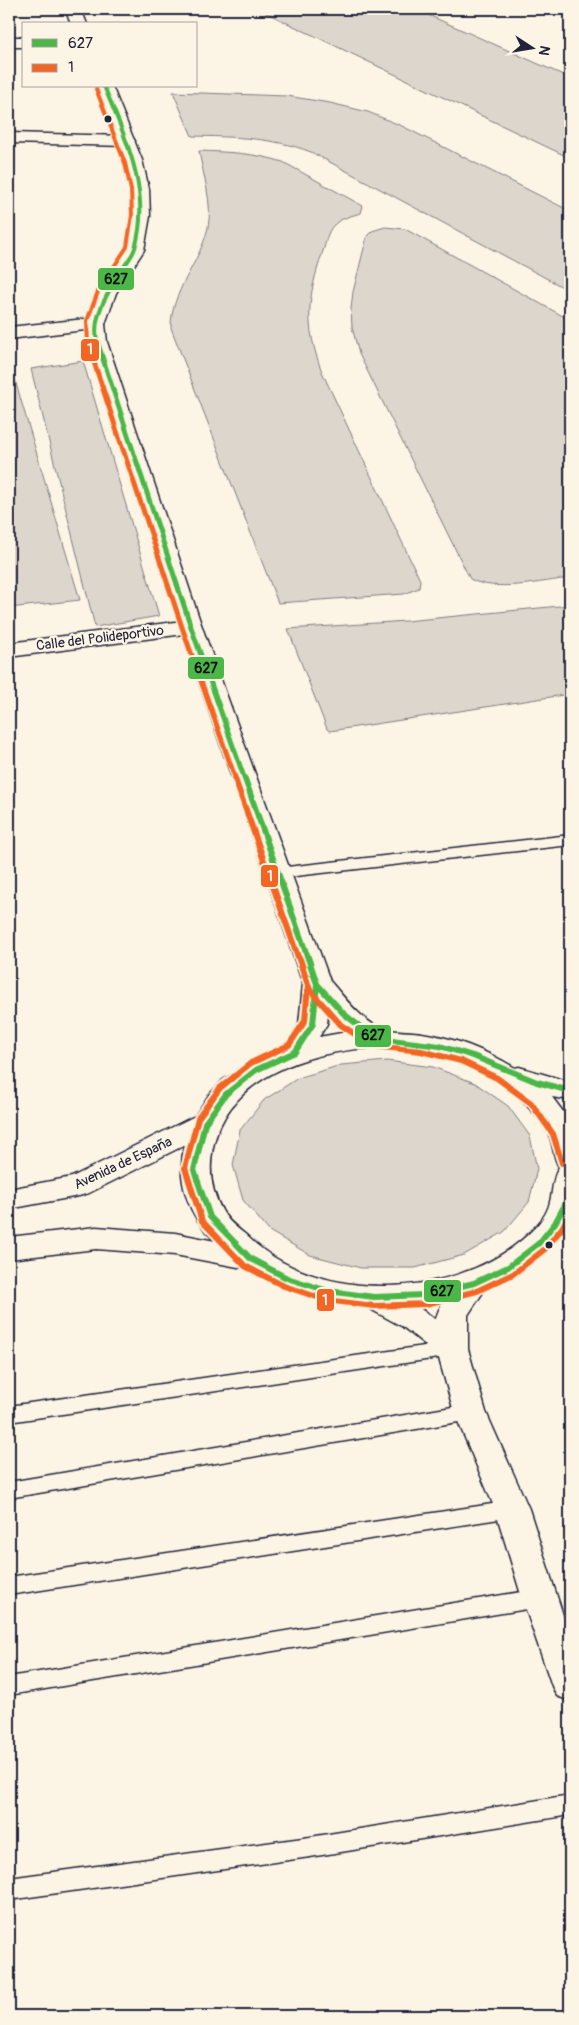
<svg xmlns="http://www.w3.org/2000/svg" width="579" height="2025" viewBox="0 0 579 2025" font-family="Pangolin,sans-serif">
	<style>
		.green { fill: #dcd6cc; stroke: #7f7c84 }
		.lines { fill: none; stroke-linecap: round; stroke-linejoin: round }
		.lane-casing { stroke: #22223b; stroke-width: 3 }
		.street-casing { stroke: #22223b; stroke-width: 3 }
		.secondary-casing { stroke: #22223b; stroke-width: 3 }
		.lane { fill: #fcf5e5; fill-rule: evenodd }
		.street { fill: #fcf5e5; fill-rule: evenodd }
		.secondary { fill: #fcf5e5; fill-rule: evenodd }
		.bus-1-far2-casing { stroke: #fcf5e5; stroke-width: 6 }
		.bus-1-far1-casing { stroke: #fcf5e5; stroke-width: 8 }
		.bus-1-casing { stroke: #fcf5e5; stroke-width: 10 }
		.bus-2-far2-casing { stroke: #fcf5e5; stroke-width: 6 }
		.bus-2-far1-casing { stroke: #fcf5e5; stroke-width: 8 }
		.bus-2-casing { stroke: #fcf5e5; stroke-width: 10 }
		.bus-1-far2 { stroke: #4ab747; stroke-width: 4 }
		.bus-1-far1 { stroke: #4ab747; stroke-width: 5 }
		.bus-1 { stroke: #4ab747; stroke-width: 6 }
		.bus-2-far2 { stroke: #f26522; stroke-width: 4 }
		.bus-2-far1 { stroke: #f26522; stroke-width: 5 }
		.bus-2 { stroke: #f26522; stroke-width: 6 }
		.bus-dot { fill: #22223b; stroke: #fcf5e5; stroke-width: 2 }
		.labels { text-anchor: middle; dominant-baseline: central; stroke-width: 4.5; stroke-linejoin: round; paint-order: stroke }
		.street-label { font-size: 14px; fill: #22223b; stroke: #fcf5e5 }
		.line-badge { stroke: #fcf5e5; stroke-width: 2 }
		.badge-label { font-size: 14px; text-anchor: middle; font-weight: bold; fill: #fff }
		.pale-badge-label { font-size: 14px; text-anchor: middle; font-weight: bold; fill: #111 }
	</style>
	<rect width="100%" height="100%" fill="#fcf5e5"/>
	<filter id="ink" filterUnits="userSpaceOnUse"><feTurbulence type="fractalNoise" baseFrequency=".02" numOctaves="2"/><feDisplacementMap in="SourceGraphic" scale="10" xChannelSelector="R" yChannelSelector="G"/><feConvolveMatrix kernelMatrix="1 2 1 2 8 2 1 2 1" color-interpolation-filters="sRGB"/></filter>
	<g filter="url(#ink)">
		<path class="green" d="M 258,9 L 415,9 L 570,78 L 570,158 Z
			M 173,92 L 287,96 L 330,103 L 368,112 L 402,126 L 570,211 L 570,291 L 311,152 C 272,137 233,137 192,136 Z
			M 199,151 C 228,152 255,153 283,162 L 363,206 L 361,213 C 351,216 340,218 333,226 C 327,232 326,243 323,251 C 307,299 304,323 322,372 L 420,580 L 419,588 L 404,594 L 278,603 L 171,328 C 170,292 201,262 208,227 C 213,203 203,175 199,151 Z
			M 385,227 L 405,229 L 570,320 L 570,578 C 542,581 495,593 470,579 L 359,354 L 352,327 L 351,309 L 353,292 L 367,236 L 372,231 Z
			M 83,361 L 159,616 L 95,627 L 31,369 Z
			M 9,363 L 10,363 L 80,600 L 9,608 Z
			M 570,605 L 570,694 L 330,731 L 327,729 L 288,629 L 406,621 Z
			M 387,1061 L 433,1067 L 475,1083 L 508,1106 L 530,1136 L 537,1169 L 529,1202 L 504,1232 L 464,1255 L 415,1268 L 361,1268 L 310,1255 L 269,1231 L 243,1200 L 233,1165 L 240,1130 L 264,1100 L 298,1078 L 341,1065 Z"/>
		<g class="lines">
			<g class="lane-casing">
				<path id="lane" d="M 570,835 L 570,845 L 278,878 L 272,877 L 270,873 L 272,869 L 278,868 Z
					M 452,1342 L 459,1344 L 462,1349 L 459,1354 L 452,1356 L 9,1422 L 9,1406 Z
					M 470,1404 L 477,1407 L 480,1412 L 477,1417 L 470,1420 L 9,1498 L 9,1482 Z
					M 512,1501 L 520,1503 L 523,1509 L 520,1515 L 512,1517 L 9,1595 L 9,1577 Z
					M 539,1589 L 547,1592 L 550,1598 L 547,1604 L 539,1607 L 9,1695 L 9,1677 Z
					M 570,1795 L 570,1815 L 310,1857 L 9,1900 L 9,1878 L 310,1837 Z"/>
			</g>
			<g class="street-casing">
				<path id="street" d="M 9,37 L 24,37 L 24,47 L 9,47 Z
					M 9,133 L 126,136 L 132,137 L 135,141 L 132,145 L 126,146 L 9,143 Z
					M 95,318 L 102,320 L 105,324 L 102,328 L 9,339 L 9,327 Z
					M 191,620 L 199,622 L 202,627 L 199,632 L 9,657 L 9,643 Z
					M 474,1272 L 485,1275 L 489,1283 L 468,1315 L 468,1349 L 486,1412 L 529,1509 L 570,1637 L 570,1701 L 557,1696 L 552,1686 L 522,1598 L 495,1509 L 454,1412 L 438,1355 L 403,1327 L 363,1305 L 359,1297 L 363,1289 C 366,1288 371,1286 374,1286 C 388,1286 425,1311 436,1320 C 436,1310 455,1282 463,1276 C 465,1274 471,1273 474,1272 Z"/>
			</g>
			<g class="secondary-casing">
				<path id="secondary" d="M 65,9 L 81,9 L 87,24 L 71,24 Z
					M 96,86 L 112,86 L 142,160 L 149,189 L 150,216 L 144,250 L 116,293 L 105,324 L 107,342 L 202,627 L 330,981 C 342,995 365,1025 384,1029 C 396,1032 410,1031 422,1033 C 455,1038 487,1051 515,1068 L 519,1067 L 570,1082 L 570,1100 L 552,1097 L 570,1121 L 570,1223 L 548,1250 L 511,1277 L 485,1289 L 447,1301 L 418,1306 L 389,1308 L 360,1306 L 331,1301 L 278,1286 L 243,1268 L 175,1255 L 96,1249 L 9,1259 L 9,1237 L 96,1227 L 175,1233 L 215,1241 C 189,1217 175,1179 185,1145 L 89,1193 L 79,1196 L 9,1209 L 9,1189 L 72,1177 L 195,1116 L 209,1095 L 223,1080 L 258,1058 L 284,1048 L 299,1024 L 303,984 L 180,627 L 87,342 L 85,324 L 98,293 L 126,250 L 132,216 L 131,189 L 124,160 ZM 328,1014 L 337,1025 L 347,1032 L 319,1037 L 327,1024 ZM 390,1047 C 451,1055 513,1076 547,1131 C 554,1142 552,1156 559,1167 C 548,1185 557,1202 539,1223 C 472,1301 319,1308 247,1236 C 239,1229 228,1222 223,1212 C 210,1190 208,1167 214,1143 C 234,1069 323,1048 390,1047 Z"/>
			</g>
			<use href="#lane" class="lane"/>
			<use href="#street" class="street"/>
			<use href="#secondary" class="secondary"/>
			<g class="bus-1-far2-casing">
				<path id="bus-1-far2" d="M 98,345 C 90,317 109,291 123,268 C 127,262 133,255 135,248 C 152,191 125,138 104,86"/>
			</g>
			<g class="bus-1-far1-casing">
				<path id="bus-1-far1" d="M 98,344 L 191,627 L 245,780"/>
			</g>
			<g class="bus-1-casing">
				<path id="bus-1" d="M 245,779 L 317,984 L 344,1014 L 367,1032 L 383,1039 L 440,1046 L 473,1056 L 537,1082 L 570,1091
					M 295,1052 L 313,1024 L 317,984 L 307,954
					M 295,1052 L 256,1070 L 226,1094 L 205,1123 L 194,1170 L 210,1217 L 251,1259 L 287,1278 L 328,1291 L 374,1297 L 425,1295 L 474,1283 L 508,1267 L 539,1243 L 555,1223 L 566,1203"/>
			</g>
			<g class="bus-2-far2-casing">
				<path id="bus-2-far2" d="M 88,345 L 87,321 L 99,289 L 127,247 L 132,215 L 131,190 L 125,163 L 96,89"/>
			</g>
			<g class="bus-2-far1-casing">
				<path id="bus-2-far1" d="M 88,344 L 183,630 L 236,780"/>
			</g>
			<g class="bus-2-casing">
				<path id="bus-2" d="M 235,779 L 308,985 L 305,1021 L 289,1045 L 251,1063 L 220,1088 L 198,1118 L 185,1168 L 202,1221 L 245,1266 L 284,1286 L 326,1300 L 374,1306 L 426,1304 L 477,1291 L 513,1274 L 545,1249 L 562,1228 L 570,1213
					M 300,959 L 310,990 L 341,1025 L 373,1046 L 421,1051 L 461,1061 L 497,1078 L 531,1103 L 553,1134 L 562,1163"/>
			</g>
			<use href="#bus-1-far2" class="bus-1-far2"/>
			<use href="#bus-1-far1" class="bus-1-far1"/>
			<use href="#bus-1" class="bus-1"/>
			<use href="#bus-2-far2" class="bus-2-far2"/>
			<use href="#bus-2-far1" class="bus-2-far1"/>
			<use href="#bus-2" class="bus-2"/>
		</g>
	</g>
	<g class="bus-dot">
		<circle cx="108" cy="119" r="4.5"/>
		<circle cx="549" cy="1245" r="4.5"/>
	</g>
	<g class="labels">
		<g class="street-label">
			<text transform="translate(100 638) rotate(-7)">Calle del Polideportivo</text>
			<text transform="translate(123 1163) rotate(-25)">Avenida de España</text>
		</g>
	</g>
	<g class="line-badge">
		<rect x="97" y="267" width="38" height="24" rx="5" fill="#4ab747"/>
		<rect x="80" y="338" width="20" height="24" rx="5" fill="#f26522"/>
		<rect x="187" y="656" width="38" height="24" rx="5" fill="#4ab747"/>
		<rect x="260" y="864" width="19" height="24" rx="5" fill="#f26522"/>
		<rect x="354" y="1024" width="38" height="24" rx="5" fill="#4ab747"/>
		<rect x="423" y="1279" width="39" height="24" rx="5" fill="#4ab747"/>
		<rect x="316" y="1288" width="19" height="24" rx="5" fill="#f26522"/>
	</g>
	<g class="badge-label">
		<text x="90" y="354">1</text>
		<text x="270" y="881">1</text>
		<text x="325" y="1305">1</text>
	</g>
	<g class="pale-badge-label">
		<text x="116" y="284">627</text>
		<text x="206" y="673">627</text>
		<text x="373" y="1040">627</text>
		<text x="442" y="1296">627</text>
	</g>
	<rect width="579" height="2025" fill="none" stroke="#fcf5e5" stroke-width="30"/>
	<rect x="15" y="15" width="549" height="1995" fill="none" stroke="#22223b" stroke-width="2" filter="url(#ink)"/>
	<rect x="22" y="22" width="175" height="65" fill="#fcf5e5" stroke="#a5a1a1"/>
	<rect x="32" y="39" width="25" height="8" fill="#4ab747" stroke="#a5a1a1"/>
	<text x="68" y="48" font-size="15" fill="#22223b">627</text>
	<rect x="32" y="64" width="25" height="8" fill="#f26522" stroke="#a5a1a1"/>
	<text x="68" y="72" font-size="15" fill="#22223b">1</text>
	<g transform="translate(532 48) rotate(102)" stroke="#fcf5e5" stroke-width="4" paint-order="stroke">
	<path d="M0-4L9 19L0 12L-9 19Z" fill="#22223b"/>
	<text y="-8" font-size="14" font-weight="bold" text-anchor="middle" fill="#22223b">N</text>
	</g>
</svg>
